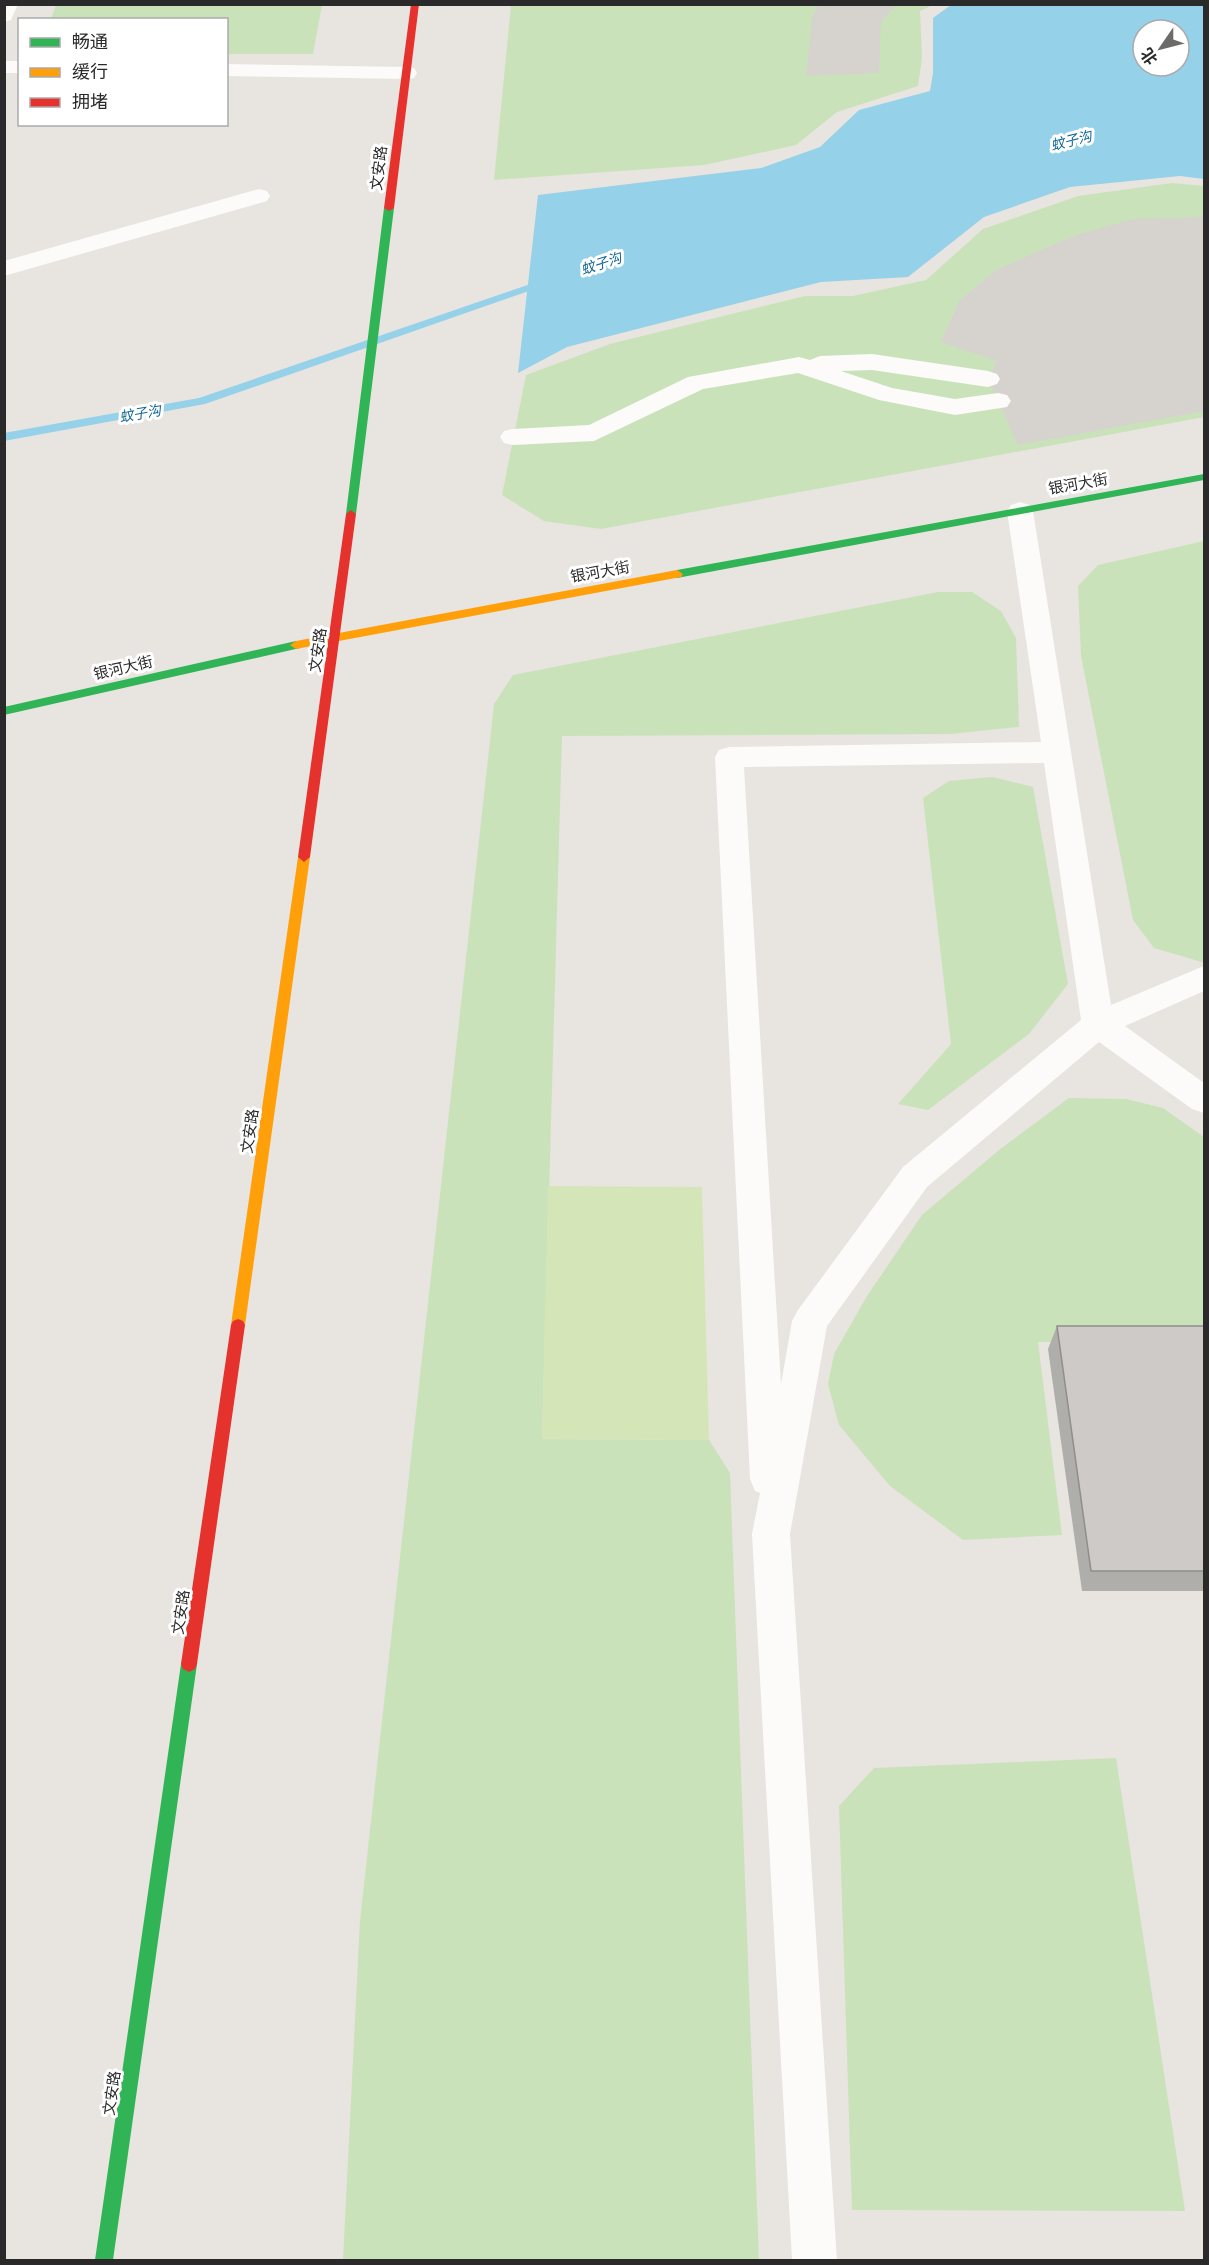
<svg xmlns="http://www.w3.org/2000/svg" width="1209" height="2265" viewBox="0 0 1209 2265" font-family="Lato,'Noto Sans SC',sans-serif">
	<style>
		.green { fill: #cae2ba }
		.pitch { fill: #d4e6b7 }
		.plaza { fill: #d6d2ce }
		.water { fill: #95d1e8; fill-rule: evenodd }
		.lines { fill: none; stroke-linecap: round; stroke-linejoin: round }
		.stream { fill: #95d1e8; fill-rule: evenodd }
		.street { fill: #fcfbfa; fill-rule: evenodd }
		.fast { fill: #30b455; fill-rule: evenodd }
		.slow { fill: #ff9f0a; fill-rule: evenodd }
		.jam { fill: #e5322d; fill-rule: evenodd }
		.wall { fill: #b0aeab }
		.building { fill: #cdcac7; stroke: #908d8b; stroke-width: 1.5 }
		.labels { text-anchor: middle; dominant-baseline: central; stroke-width: 6; stroke-linejoin: round; paint-order: stroke }
		.far-water-label { font-size: 14px; font-style: italic; fill: #106697; stroke: #fff }
		.street-label { font-size: 15px; fill: #2a2a2a; stroke: #fff }
	</style>
	<rect width="100%" height="100%" fill="#e8e4e0"/>
	<path class="green" d="M 56,5 L 56,4 L 322,5 L 313,54 L 227,54 L 226,20 L 51,19 Z
		M 511,5 L 933,5 L 920,11 L 922,58 L 918,86 L 837,112 L 796,145 L 704,165 L 494,180 Z
		M 1172,183 L 1204,186 L 1204,417 L 601,529 L 544,521 L 502,495 L 526,375 L 610,344 L 805,296 L 853,296 L 926,280 L 983,229 L 1078,196 Z
		M 1204,541 L 1204,961 L 1202,962 L 1154,948 L 1133,920 L 1081,656 L 1078,586 L 1098,565 Z
		M 938,592 L 972,592 L 1001,611 L 1016,638 L 1019,727 L 950,734 L 562,736 L 542,1439 L 709,1440 L 730,1473 L 759,2260 L 343,2260 L 360,1921 L 494,704 L 513,675 Z
		M 992,777 L 1033,787 L 1068,984 L 1029,1034 L 928,1110 L 898,1104 L 951,1044 L 923,798 L 949,781 Z
		M 1069,1098 L 1126,1099 L 1163,1108 L 1204,1137 L 1204,1342 L 1038,1342 L 1062,1535 L 963,1540 L 890,1486 L 839,1425 L 828,1384 L 834,1354 L 867,1296 L 922,1215 L 999,1150 Z
		M 1116,1758 L 1185,2211 L 852,2210 L 839,1806 L 874,1768 Z"/>
	<path class="pitch" d="M 548,1186 L 702,1187 L 709,1440 L 542,1439 Z"/>
	<path class="plaza" d="M 818,5 L 896,5 L 881,22 L 879,73 L 806,76 L 812,19 Z
		M 1204,217 L 1204,411 L 1018,445 L 988,379 L 997,361 L 941,342 L 959,301 L 996,270 L 1076,235 L 1134,219 Z"/>
	<path class="water" d="M 951,5 L 1204,5 L 1204,179 L 1180,176 L 1070,187 L 984,217 L 908,277 L 821,282 L 567,347 L 518,373 L 538,195 L 761,168 L 820,147 L 859,110 L 930,91 L 933,73 L 933,18 ZM 1143,30 L 1179,30 L 1179,66 L 1143,66 Z"/>
	<g class="lines">
		<path class="stream" d="M 545,279 L 550,282 L 549,284 L 205,404 L 4,441 L 4,433 L 199,398 Z"/>
		<path class="street" d="M 4,4 L 18,4 L 11,20 L 4,22 Z
			M 4,61 L 20,61 L 20,73 L 4,73 Z
			M 226,64 L 406,67 L 414,68 L 417,73 L 414,78 L 406,79 L 226,76 Z
			M 259,189 L 267,191 L 270,196 L 267,201 L 4,276 L 4,261 Z
			M 872,354 L 988,371 L 997,374 L 1000,379 L 997,384 L 988,387 L 872,370 L 841,371 L 892,388 L 955,399 L 998,393 L 1007,395 L 1011,401 L 1007,407 L 955,415 L 879,400 L 798,373 L 703,389 L 594,441 L 513,445 L 504,443 L 500,437 L 504,431 L 513,429 L 589,425 L 688,377 L 799,357 L 810,360 L 820,356 Z
			M 1020,502 L 1029,505 L 1033,511 L 1111,1005 L 1204,966 L 1204,991 L 1125,1026 L 1204,1083 L 1204,1113 L 1192,1109 L 1099,1042 L 927,1187 L 827,1326 L 790,1534 L 837,2260 L 792,2260 L 752,1534 L 760,1493 L 755,1491 L 750,1479 L 715,757 L 719,750 L 729,747 L 1041,742 L 1007,511 L 1011,505 ZM 1044,763 L 1081,1020 L 903,1167 L 798,1310 L 792,1321 L 781,1384 L 744,767 Z"/>
		<path class="fast" d="M 389,205 L 394,208 L 356,514 L 351,518 L 346,514 L 384,208 Z
			M 1204,474 L 1204,480 L 677,578 L 671,574 L 677,570 Z
			M 296,641 L 302,645 L 300,648 L 4,715 L 4,707 Z
			M 189,1656 L 195,1659 L 197,1664 L 113,2260 L 95,2260 L 181,1664 L 183,1659 Z"/>
		<path class="slow" d="M 677,570 L 683,574 L 681,577 L 296,649 L 290,645 L 296,641 Z
			M 304,852 L 310,857 L 245,1325 L 243,1329 L 238,1331 L 233,1329 L 231,1325 L 298,857 Z"/>
		<path class="jam" d="M 411,4 L 419,4 L 394,208 L 389,211 L 384,208 Z
			M 351,510 L 356,514 L 310,857 L 304,862 L 298,857 L 346,514 Z
			M 238,1319 L 243,1321 L 245,1325 L 197,1664 L 195,1669 L 189,1672 L 183,1669 L 181,1664 L 231,1325 L 233,1321 Z"/>
	</g>
	<path class="wall" d="M 1057,1326 L 1204,1326 L 1204,1591 L 1082,1591 L 1048,1349 Z"/>
	<path class="building" d="M 1057,1326 L 1204,1326 L 1204,1571 L 1091,1571 Z"/>
	<g class="labels">
		<g class="far-water-label">
			<text transform="translate(1071 140) rotate(-14)">蚊子沟</text>
			<text transform="translate(601 263) rotate(-18)">蚊子沟</text>
			<text transform="translate(140 413) rotate(-10)">蚊子沟</text>
		</g>
		<g class="street-label">
			<text transform="translate(378 168) rotate(-83)">文安路</text>
			<text transform="translate(1078 483) rotate(-10)">银河大街</text>
			<text transform="translate(600 571) rotate(-10)">银河大街</text>
			<text transform="translate(317 650) rotate(-82)">文安路</text>
			<text transform="translate(123 667) rotate(-13)">银河大街</text>
			<text transform="translate(249 1131) rotate(-82)">文安路</text>
			<text transform="translate(180 1612) rotate(-82)">文安路</text>
			<text transform="translate(111 2093) rotate(-82)">文安路</text>
		</g>
	</g>
	<rect width="1209" height="2265" fill="none" stroke="#2a2a2a" stroke-width="12"/>
	<rect x="18" y="18" width="210" height="108" fill="#ffffff" stroke="#aaaaaa" stroke-width="1.5"/>
	<rect x="30" y="38" width="30" height="9" fill="#30b455" stroke="#aaaaaa" stroke-width="1.5"/>
	<text x="72" y="48" font-size="18" fill="#2a2a2a">畅通</text>
	<rect x="30" y="68" width="30" height="9" fill="#ff9f0a" stroke="#aaaaaa" stroke-width="1.5"/>
	<text x="72" y="78" font-size="18" fill="#2a2a2a">缓行</text>
	<rect x="30" y="98" width="30" height="9" fill="#e5322d" stroke="#aaaaaa" stroke-width="1.5"/>
	<text x="72" y="108" font-size="18" fill="#2a2a2a">拥堵</text>
	<g transform="translate(1161 48) rotate(235)"><circle r="28" fill="#ffffff" stroke="#aaaaaa" stroke-width="1.5"/>
	<path d="M0-4.5L10 22L0 15L-10 22Z" fill="#6c6b6a"/>
	<text y="-9" font-size="16" font-weight="bold" text-anchor="middle" fill="#2a2a2a">北</text>
	</g>
</svg>
